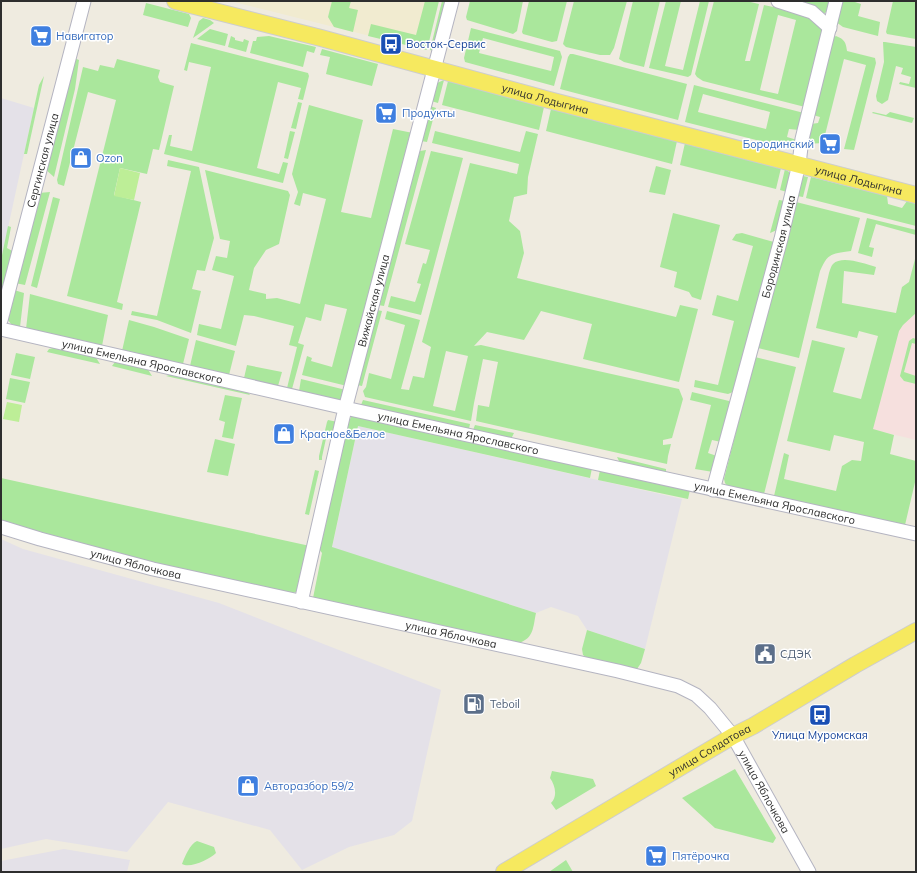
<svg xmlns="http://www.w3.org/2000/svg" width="917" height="873" viewBox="0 0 917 873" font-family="Mulish,sans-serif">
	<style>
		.industrial { fill: #e4e1e8 }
		.education { fill: #f1ebd0 }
		.medical { fill: #f6e0de }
		.green { fill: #aae79c; fill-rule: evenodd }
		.pitch { fill: #bdee97 }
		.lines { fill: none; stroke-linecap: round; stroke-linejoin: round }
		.minor-casing { stroke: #b4b4c1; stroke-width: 15 }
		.major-casing { stroke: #cdcdcd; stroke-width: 18 }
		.minor { stroke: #fff; stroke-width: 13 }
		.major { stroke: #f6e95f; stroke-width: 16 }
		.labels { text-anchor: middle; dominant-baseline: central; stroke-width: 3; stroke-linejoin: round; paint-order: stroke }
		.shop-label { font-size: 11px; fill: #366cbe; stroke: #fff; text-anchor: start }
		.transit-label { font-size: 11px; fill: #164399; stroke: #fff; text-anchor: start }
		.street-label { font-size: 11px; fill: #2e2e2e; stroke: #fff }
		.service-label { font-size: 11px; fill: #4e5e75; stroke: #fff; text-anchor: start }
	</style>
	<rect width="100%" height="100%" fill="#efebe0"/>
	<path class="industrial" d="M 1,98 L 34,108 L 1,260 Z
		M 358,426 L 682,499 L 645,649 L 587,630 L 578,616 L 551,607 L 536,613 L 332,548 Z
		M 1,539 L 23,549 L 219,603 L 441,690 L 412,821 L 394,835 L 349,847 L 302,870 L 270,830 L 168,802 L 127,852 L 46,839 L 1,849 Z
		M 64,849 L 130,860 L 127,872 L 1,872 L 1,861 Z"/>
	<path class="education" d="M 230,1 L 438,1 L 426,50 Z"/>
	<path class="medical" d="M 916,278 L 916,440 L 867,428 L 902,287 Z"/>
	<path class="green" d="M 332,1 L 351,1 L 349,8 L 358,10 L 353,32 L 334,27 L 328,17 Z
		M 425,1 L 439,1 L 427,50 L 368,36 L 371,24 L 416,35 Z
		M 442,1 L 447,1 L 434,51 L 430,50 Z
		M 470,1 L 523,1 L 517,31 L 513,34 L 467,20 L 466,17 Z
		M 529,1 L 567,1 L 557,41 L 552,42 L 523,34 L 522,32 Z
		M 574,1 L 627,1 L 614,48 L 610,55 L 600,55 L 566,47 L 563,44 Z
		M 633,1 L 660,1 L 644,67 L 624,62 L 619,59 Z
		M 666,1 L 681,1 L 665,66 L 683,70 L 700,1 L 709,1 L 691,75 L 688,77 L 649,68 Z
		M 714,1 L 746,1 L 759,4 L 745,61 L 750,61 L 764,5 C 780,9 819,13 823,33 L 805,107 L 703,81 L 697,77 L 695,74 ZM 778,15 L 796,20 L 778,94 L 760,90 Z
		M 798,1 L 806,3 L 806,1 L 831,1 L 828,11 L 823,14 Z
		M 842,1 L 852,1 L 861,4 L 858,16 L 880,22 L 878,36 L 843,27 L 836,22 Z
		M 893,1 L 916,1 L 916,39 L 887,34 L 886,32 Z
		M 146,3 L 189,14 L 191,18 L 188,27 L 143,15 Z
		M 203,18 L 210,20 L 214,23 L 193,38 L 199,21 Z
		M 471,28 L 560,51 L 562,57 L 554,86 L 465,62 L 464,58 ZM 483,38 L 554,57 L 551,71 L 479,53 Z
		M 210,29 L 228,34 L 225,46 L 197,39 Z
		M 231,36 L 235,38 L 235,40 L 243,42 L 244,39 L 249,41 L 246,52 L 228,47 Z
		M 269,36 L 316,47 L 314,53 L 307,51 L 303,67 L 250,53 L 253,41 L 256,41 L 257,37 Z
		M 836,36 C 844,39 846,42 847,51 L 875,58 L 876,63 L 854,150 L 844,149 L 866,65 L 844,59 L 823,143 L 806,144 L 811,124 L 818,123 L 820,117 L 813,115 L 832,38 Z
		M 883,42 L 885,42 L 916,47 L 916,88 L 899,84 L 900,82 L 909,84 L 911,77 L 901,74 L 903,68 L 896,66 L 888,100 L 882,104 L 877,101 L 876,96 L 884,62 Z
		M 191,43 L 308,73 L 309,76 L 303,100 L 298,99 L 301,88 L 278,82 L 257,168 L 279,174 L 283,162 L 288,163 L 283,183 L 164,154 L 169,135 L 172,135 L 170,146 L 192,151 L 211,67 L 189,62 L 187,71 L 184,70 Z
		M 322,49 L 378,64 L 372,86 L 326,74 L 330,57 L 320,55 Z
		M 570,54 L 573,54 L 687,84 L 678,120 L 560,89 L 568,57 Z
		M 74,58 L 79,60 L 75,89 L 54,177 L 45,169 Z
		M 117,59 L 160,70 L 158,77 L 160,82 L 174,86 L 159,150 L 153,149 L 147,174 L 120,168 L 114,195 L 141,202 L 117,302 L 123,304 L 122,310 L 67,296 L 116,100 L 88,92 L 64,186 L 58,184 L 57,180 L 83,67 L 98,71 L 100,65 L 114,68 Z
		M 44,76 L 27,154 L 24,154 L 39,85 Z
		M 444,80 L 438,103 L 431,101 L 437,83 Z
		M 448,81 L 544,107 L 539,130 L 442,105 Z
		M 694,85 L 804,113 L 799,130 L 789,129 L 787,137 L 797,140 L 795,146 L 791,149 L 685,122 ZM 703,94 L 770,112 L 766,129 L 698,112 Z
		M 298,102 L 302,103 L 296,129 L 291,128 Z
		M 309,105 L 363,120 L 341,212 L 371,218 L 393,129 L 413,133 L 347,386 L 302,375 L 307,356 L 312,358 L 311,361 L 332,367 L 347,309 L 325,304 L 321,321 L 306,317 L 298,343 L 304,345 L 292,389 L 287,388 L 297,347 L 289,345 L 294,326 L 254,316 L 244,315 L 236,346 L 197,335 L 199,324 L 221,329 L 234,276 L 212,270 L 216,256 L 227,258 L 230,241 L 220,239 L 205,170 L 288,191 L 290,195 L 279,244 L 266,250 L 254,268 L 249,290 L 266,294 L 266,299 L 277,298 L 300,304 L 326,199 L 303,193 L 300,206 L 294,204 L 298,192 L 292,174 Z
		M 430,106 L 436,108 L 427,142 L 421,141 Z
		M 551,109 L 677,141 L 672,164 L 546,131 Z
		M 873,112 L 886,115 L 890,112 L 914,118 L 912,123 L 872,113 Z
		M 290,131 L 295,132 L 288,159 L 284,158 Z
		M 435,131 L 520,152 L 526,131 L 538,134 L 528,177 L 527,194 L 514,197 L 509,221 L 520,231 L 524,253 L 517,278 L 676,317 L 680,305 L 698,309 L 679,382 L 583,359 L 592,324 L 541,311 L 524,340 L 487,332 L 474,346 L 481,345 L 679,389 L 683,399 L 672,438 L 663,440 L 663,445 L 671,444 L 668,456 L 667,464 L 476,421 L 478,405 L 489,407 L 498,362 L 483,359 L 474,403 L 471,421 L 365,397 L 363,391 L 366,387 L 369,373 L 391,379 L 405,325 L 385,319 L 387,311 L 420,320 L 401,389 L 409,390 L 413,376 L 424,378 L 431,347 L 422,342 L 470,163 L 517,174 L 519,164 L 432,143 ZM 446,351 L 468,356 L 455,411 L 433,406 Z
		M 685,143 L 781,168 L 776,189 L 680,165 Z
		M 426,150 L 384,306 L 378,305 L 418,153 L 420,151 Z
		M 431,151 L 463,158 L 421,315 L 388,307 L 391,296 L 415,302 L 421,284 L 417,283 L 423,263 L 426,264 L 430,250 L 405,244 Z
		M 168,160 L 199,167 L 214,238 L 205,271 L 197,270 L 192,289 L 201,291 L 191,333 L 157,320 L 131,315 L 132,311 L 157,316 L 191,171 L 167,166 Z
		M 656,166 L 671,170 L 665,195 L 649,192 Z
		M 785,169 L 789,172 L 790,175 L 787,192 L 780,190 Z
		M 803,176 L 808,177 L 803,197 L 797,196 Z
		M 811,177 L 887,196 L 888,204 L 902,208 L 907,201 L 916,203 L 916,226 L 806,198 Z
		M 50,192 L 25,285 L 15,283 L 39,193 Z
		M 53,197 L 60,199 L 37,288 L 31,286 Z
		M 779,200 L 785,201 L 777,230 L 770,233 Z
		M 796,202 L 860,218 L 851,251 C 831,254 828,253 820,271 L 799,358 L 758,348 Z
		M 673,213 L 720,225 L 701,300 L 692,297 L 689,292 L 674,287 L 677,272 L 660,267 Z
		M 867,218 L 916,230 L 916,235 L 876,224 L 869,247 L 874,248 L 872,257 L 858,253 Z
		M 8,226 L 11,227 L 7,248 L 14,252 L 1,306 L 1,260 Z
		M 742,233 L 774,242 L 733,392 L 728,394 L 694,387 L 695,380 L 718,385 L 734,321 L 712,315 L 717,295 L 738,301 L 753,246 L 732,240 L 736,234 Z
		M 915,259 L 916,259 L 916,313 L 903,325 L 899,331 L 873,429 L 894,435 L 890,454 L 916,461 L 916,478 L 905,525 L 774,496 L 784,453 L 789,455 L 784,479 L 836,491 L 842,466 L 852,460 L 861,461 L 864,442 L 834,435 L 830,451 L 787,441 L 812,340 L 845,348 L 833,392 L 861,399 L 878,336 L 859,331 L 857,338 L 816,328 L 829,273 C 830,270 831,266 833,264 C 842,255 865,264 876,267 L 874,275 L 844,271 L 842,303 L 896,313 L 902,287 L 909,282 Z
		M 14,290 L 24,293 L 20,327 L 11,324 L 8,320 Z
		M 30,294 L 108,315 L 102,346 L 26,329 Z
		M 377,310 L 382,311 L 362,386 L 357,385 Z
		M 129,320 L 154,327 L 189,339 L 183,364 L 122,351 Z
		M 913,338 L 916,339 L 916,344 L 912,343 L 904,372 L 916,376 L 916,384 L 904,381 L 900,376 L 909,341 Z
		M 196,340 L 235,351 L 229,375 L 190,366 Z
		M 57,347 L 95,356 L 100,364 L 47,352 L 49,349 Z
		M 16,353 L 35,357 L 30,379 L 11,375 Z
		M 755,357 L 796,367 L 764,494 L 728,487 L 725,483 L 724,479 Z
		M 115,362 L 118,362 L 147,368 L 152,376 L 112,366 Z
		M 247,365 L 282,372 L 278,386 L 244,378 Z
		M 173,374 L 247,391 L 250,395 L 166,376 Z
		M 10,378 L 30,382 L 25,403 L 6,399 Z
		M 301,379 L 346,390 L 341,401 L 299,391 Z
		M 692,392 L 729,401 L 730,403 L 721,442 L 712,440 L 708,453 L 717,456 L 713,472 L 695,469 L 711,405 L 690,400 Z
		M 225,395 L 242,398 L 233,439 L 222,437 L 225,422 L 219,420 Z
		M 363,400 L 470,424 L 469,429 L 361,405 Z
		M 354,416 L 592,468 L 590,478 L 358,426 L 332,547 L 536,613 C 533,627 534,638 519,643 L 313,598 L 322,553 L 319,549 L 348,424 L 351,417 Z
		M 328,420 L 338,422 L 335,433 L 327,434 L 322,457 L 322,460 L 319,460 L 319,456 L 327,422 Z
		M 475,425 L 514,433 L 511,439 L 473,430 Z
		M 215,439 L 235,444 L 228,476 L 207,472 Z
		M 617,457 L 666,469 L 666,474 L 620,463 Z
		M 315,470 L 319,471 L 309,515 L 305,514 Z
		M 600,470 L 690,490 L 688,499 L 598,480 Z
		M 1,478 L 310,546 L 300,589 L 296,592 L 291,594 L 91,548 L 1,521 Z
		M 587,630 L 645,649 L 641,663 L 637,669 L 590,660 L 583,655 L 582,649 Z
		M 735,769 L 776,838 L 773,843 L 715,828 L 682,798 Z
		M 552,771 L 593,779 L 596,786 L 556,810 L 551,803 C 558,796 555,785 550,778 Z
		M 197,841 L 214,847 L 216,853 C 210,859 190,869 182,864 C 185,856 190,844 197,841 Z
		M 566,860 L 573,872 L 549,872 Z"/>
	<path class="pitch" d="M 120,168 L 140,173 L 134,200 L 114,196 Z
		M 7,402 L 22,405 L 19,422 L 3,419 Z"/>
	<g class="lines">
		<g class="minor-casing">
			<g id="minor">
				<path d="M 778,1 L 812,12 L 830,28"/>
				<path id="s1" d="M 1,320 L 84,1"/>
				<path id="s2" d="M 1,329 L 354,410 L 916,534"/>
				<path id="s3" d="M 713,490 L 781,239 L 799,164 L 802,139 L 836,1"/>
				<path id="s4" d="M 1,527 L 40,539 L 153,569 L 618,671 L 678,686 L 696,695 L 710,708 L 733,736 L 809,872"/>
				<path id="s5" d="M 301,602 L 343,417 L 452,1"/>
			</g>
		</g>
		<g class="major-casing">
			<g id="major">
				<path id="s6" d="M 175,1 L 321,38 L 549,100 L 916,195"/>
				<path id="s7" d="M 504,872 L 733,736 L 753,726 L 855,665 L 916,631"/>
			</g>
		</g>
		<use href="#minor" class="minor"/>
		<use href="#major" class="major"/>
	</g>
	<defs>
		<g id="supermarket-square" transform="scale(1.15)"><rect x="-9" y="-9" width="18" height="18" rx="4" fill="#3f7fe0" stroke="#fff"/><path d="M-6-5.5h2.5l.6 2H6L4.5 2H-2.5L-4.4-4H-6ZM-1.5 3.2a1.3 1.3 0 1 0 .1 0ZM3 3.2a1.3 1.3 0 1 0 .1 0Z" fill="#fff"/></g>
		<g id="bus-square" transform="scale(1.15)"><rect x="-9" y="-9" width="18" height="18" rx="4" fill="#1a4fb4" stroke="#fff"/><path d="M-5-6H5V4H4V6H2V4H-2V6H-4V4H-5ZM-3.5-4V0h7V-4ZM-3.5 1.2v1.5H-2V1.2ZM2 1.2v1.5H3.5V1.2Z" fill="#fff"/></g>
		<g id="shop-square" transform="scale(1.15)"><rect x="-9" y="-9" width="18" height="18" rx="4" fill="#3f7fe0" stroke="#fff"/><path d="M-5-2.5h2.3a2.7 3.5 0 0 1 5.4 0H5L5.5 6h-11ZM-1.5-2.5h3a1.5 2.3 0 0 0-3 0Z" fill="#fff"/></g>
		<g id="civic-square" transform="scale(1.15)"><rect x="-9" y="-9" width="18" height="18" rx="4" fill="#5c6f8a" stroke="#fff"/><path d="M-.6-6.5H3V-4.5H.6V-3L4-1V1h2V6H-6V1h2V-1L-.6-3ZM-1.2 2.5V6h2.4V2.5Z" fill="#fff"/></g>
		<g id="fuel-square" transform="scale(1.15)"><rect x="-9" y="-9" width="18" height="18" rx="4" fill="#5c6f8a" stroke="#fff"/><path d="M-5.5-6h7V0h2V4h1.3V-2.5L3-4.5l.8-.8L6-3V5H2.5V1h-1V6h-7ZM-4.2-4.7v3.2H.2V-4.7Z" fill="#fff"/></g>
	</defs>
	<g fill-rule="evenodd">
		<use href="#supermarket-square" x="41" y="36"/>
		<use href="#bus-square" x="391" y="44"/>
		<use href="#supermarket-square" x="386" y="113"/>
		<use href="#supermarket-square" x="830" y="144"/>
		<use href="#shop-square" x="81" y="158"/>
		<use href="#shop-square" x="284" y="434"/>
		<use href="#civic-square" x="765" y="654"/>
		<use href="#fuel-square" x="474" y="704"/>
		<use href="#bus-square" x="820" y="715"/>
		<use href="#shop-square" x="248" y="786"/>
		<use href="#supermarket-square" x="656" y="856"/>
	</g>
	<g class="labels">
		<g class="shop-label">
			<text x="56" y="36">Навигатор</text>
			<text x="402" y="113">Продукты</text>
			<text x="814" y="144" text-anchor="end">Бородинский</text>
			<text x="96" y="158">Ozon</text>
			<text x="300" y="434">Красное&amp;Белое</text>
			<text x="264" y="786">Авторазбор 59/2</text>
			<text x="672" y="856">Пятёрочка</text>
		</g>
		<g class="transit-label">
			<text x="406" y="44">Восток-Сервис</text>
			<text x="820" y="735" text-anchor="middle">Улица Муромская</text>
		</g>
		<g class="street-label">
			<text stroke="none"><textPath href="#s6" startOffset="383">улица Лодыгина</textPath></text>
			<text stroke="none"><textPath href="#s1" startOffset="165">Сергинская улица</textPath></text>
			<text stroke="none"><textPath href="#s6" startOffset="707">улица Лодыгина</textPath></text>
			<text stroke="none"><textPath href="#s3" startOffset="252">Бородинская улица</textPath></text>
			<text stroke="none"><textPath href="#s5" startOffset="310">Вижайская улица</textPath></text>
			<text stroke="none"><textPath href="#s2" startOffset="145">улица Емельяна Ярославского</textPath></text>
			<text stroke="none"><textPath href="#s2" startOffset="469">улица Емельяна Ярославского</textPath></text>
			<text stroke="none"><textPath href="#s2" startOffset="793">улица Емельяна Ярославского</textPath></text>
			<text stroke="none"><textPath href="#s4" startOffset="140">улица Яблочкова</textPath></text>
			<text stroke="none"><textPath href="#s4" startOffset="463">улица Яблочкова</textPath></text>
			<text stroke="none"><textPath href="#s7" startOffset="239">улица Солдатова</textPath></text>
			<text stroke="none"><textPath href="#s4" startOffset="835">улица Яблочкова</textPath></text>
		</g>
		<g class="service-label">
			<text x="780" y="654">СДЭК</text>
			<text x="490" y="704">Teboil</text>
		</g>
	</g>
	<rect width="917" height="873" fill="none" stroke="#2e2e2e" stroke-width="4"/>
</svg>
